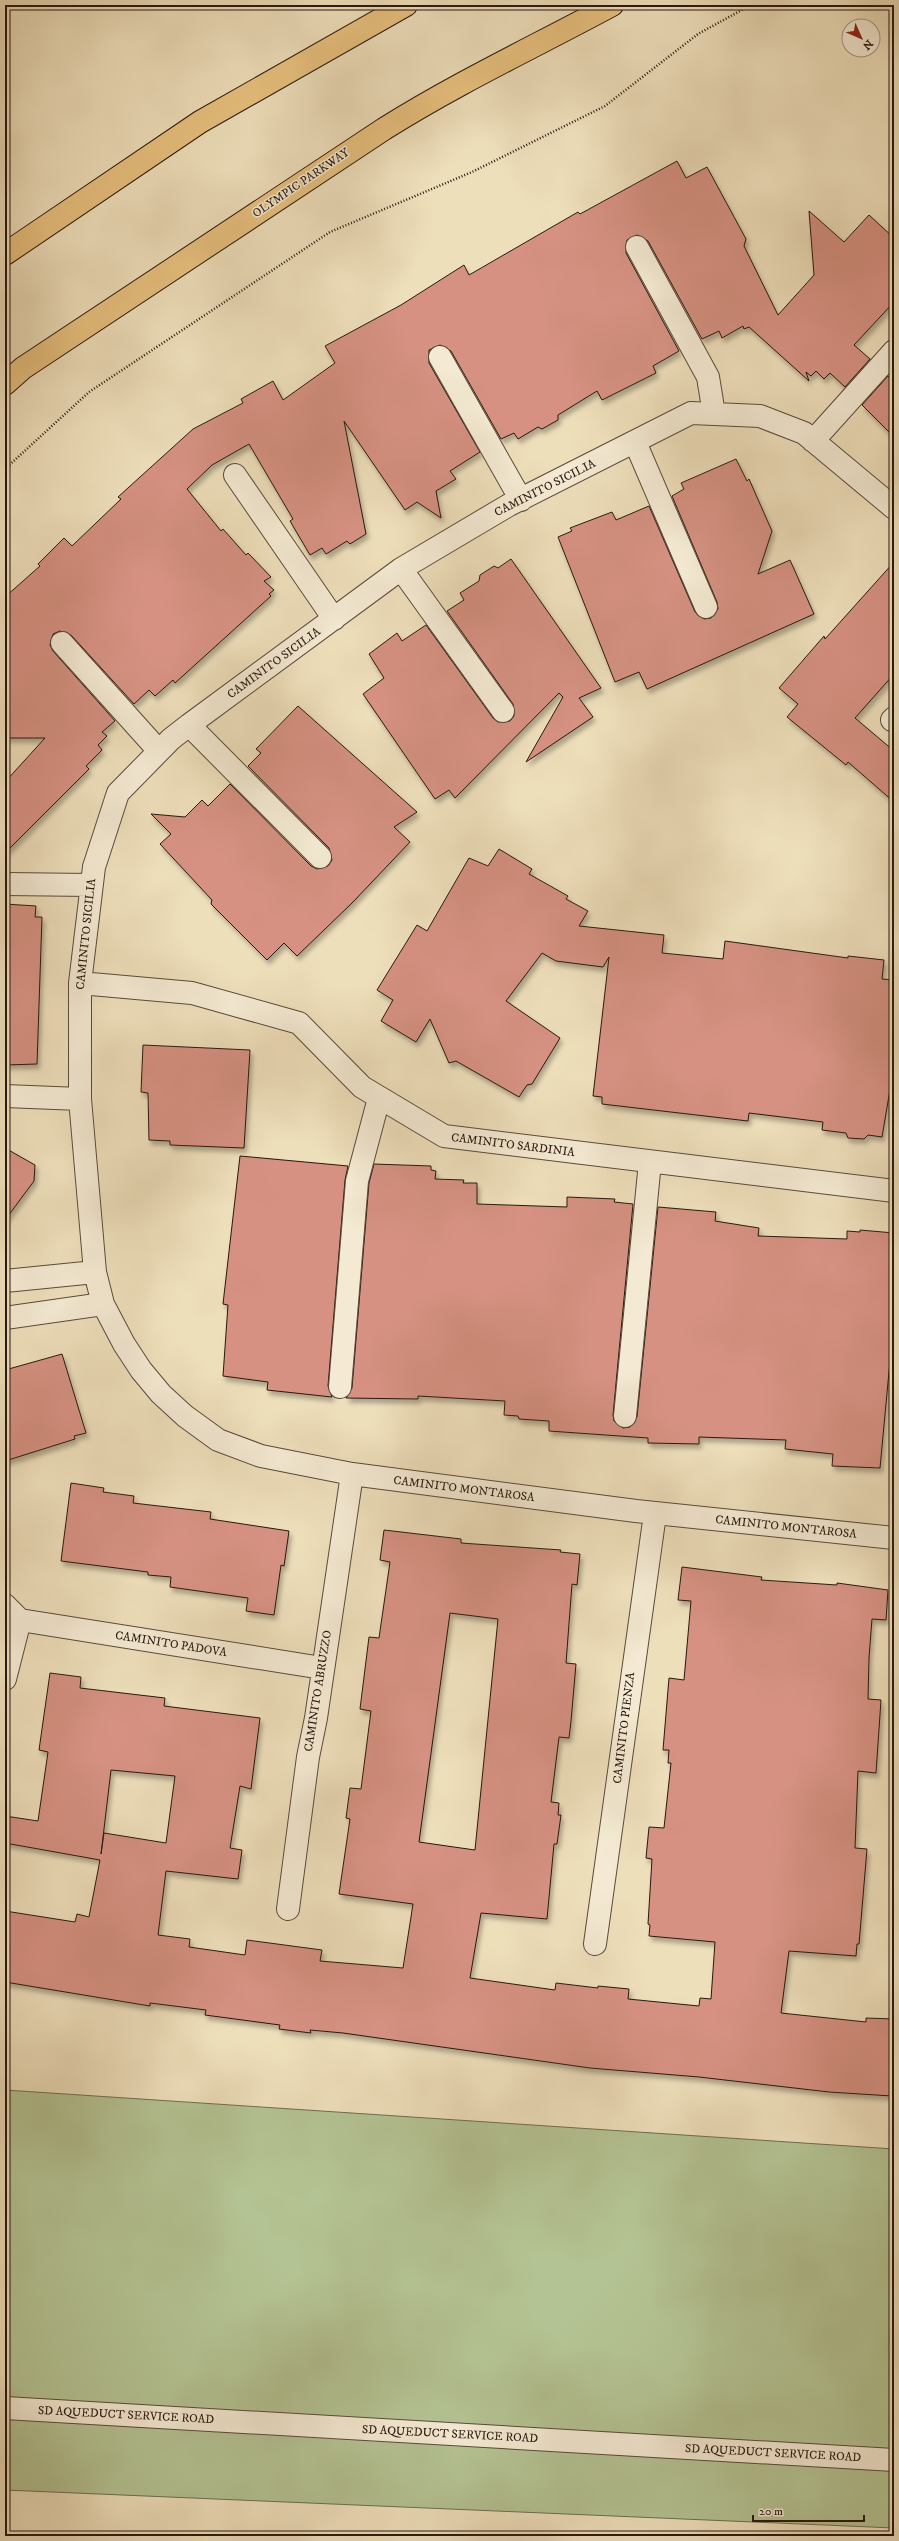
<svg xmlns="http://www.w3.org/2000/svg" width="899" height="2541" viewBox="0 0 899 2541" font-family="'IM FELL DW Pica',serif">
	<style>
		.green { fill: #b4c393; stroke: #6e6e51 }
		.building { fill: #d69182; stroke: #29180f; fill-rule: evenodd; filter: url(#shadow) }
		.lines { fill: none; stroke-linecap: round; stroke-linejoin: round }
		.minor-casing { stroke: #5a4a3a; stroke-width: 24 }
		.major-casing { stroke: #29180f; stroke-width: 24 }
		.path { stroke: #29180f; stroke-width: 2.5; stroke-dasharray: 1 2; stroke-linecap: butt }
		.minor { stroke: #f4ead3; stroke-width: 22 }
		.major { stroke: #e7c07e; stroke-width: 22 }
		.labels { text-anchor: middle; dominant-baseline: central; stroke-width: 3; stroke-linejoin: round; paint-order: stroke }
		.street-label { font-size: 12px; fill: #29180f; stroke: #f4ead3 }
	</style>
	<defs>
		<filter id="shadow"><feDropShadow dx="2.5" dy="4.5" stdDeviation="2" flood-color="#0004"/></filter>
	</defs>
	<rect width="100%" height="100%" fill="#eedfbb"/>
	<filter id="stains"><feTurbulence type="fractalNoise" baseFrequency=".005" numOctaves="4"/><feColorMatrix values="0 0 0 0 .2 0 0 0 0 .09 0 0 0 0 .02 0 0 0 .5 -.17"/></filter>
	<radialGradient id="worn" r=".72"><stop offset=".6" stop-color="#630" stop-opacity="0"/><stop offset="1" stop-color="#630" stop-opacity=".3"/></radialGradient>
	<path class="green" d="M 5,2090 L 894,2149 L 894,2528 L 5,2490 Z"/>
	<path class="building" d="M 677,161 L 686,178 L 707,167 L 746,239 L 744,246 L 778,315 L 814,275 L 809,211 L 844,242 L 869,215 L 894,238 L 894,302 L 854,345 L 870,359 L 845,387 L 830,373 L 824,379 L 816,371 L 811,376 L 806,372 L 809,381 L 749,327 L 744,329 L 743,326 L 722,338 L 719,331 L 702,339 L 648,241 L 637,235 L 627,240 L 626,253 L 679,351 L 653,366 L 656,373 L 602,400 L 597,391 L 558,415 L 558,420 L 542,429 L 538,427 L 518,439 L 514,433 L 501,439 L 451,351 L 440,345 L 429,350 L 429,363 L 480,452 L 450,471 L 456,479 L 436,491 L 441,518 L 417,502 L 405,510 L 344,421 L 366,534 L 350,544 L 347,541 L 326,554 L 322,548 L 310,555 L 290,521 L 293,519 L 249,444 L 212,465 L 187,489 L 221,531 L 223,529 L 246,555 L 248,553 L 271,577 L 264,581 L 274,590 L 269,594 L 271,596 L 175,683 L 173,680 L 155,696 L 149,690 L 134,704 L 71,635 L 60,631 L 53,634 L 50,645 L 53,651 L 115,721 L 102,732 L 107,736 L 98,745 L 102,750 L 86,766 L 89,769 L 5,853 L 5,782 L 45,738 L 5,738 L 5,597 L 40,566 L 38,564 L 64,538 L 72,546 L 121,499 L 118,497 L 193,429 L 243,403 L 241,399 L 273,381 L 283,400 L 335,363 L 325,346 L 401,305 L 464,265 L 469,275 L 578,212 L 580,214 Z
		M 888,376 L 894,381 L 894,437 L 862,405 Z
		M 736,459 L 747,481 L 749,479 L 772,531 L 758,574 L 790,560 L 814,614 L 647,689 L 639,672 L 615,682 L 558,537 L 572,531 L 570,528 L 612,512 L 616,520 L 649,506 L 695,612 L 704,619 L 711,618 L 718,609 L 717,602 L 672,496 L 684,489 L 681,483 Z
		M 511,559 L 601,688 L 579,698 L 593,717 L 526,762 L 563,697 L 559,693 L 455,798 L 449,790 L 435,799 L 363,694 L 384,678 L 369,654 L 397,633 L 402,641 L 426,625 L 493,718 L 498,722 L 510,721 L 514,716 L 513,704 L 447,611 L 464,600 L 460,593 L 479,581 L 480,575 L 494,566 L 498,568 Z
		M 894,562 L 894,674 L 855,718 L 894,751 L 894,802 L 848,762 L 846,765 L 787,717 L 798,704 L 779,688 L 824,636 L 825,639 Z
		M 298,706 L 417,812 L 394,827 L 410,842 L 352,903 L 297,956 L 284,943 L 267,960 L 211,904 L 212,900 L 160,844 L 171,834 L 151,814 L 185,817 L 202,800 L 208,806 L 230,784 L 311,866 L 317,869 L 328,866 L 332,860 L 329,848 L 248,766 L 261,753 L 256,749 Z
		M 499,849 L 532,869 L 529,874 L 568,896 L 566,899 L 588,911 L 579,926 L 664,935 L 662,953 L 723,959 L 725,941 L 848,958 L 848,956 L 884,960 L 882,979 L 894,980 L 894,1066 L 882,1137 L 868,1135 L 864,1139 L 848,1138 L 846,1133 L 822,1130 L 823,1122 L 749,1113 L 748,1121 L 602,1104 L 602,1097 L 593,1096 L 609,957 L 603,967 L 556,961 L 542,953 L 506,1001 L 560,1038 L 532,1084 L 527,1085 L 519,1097 L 456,1061 L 449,1063 L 430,1019 L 416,1042 L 381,1021 L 393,1000 L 377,990 L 417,925 L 427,931 L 469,858 L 488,866 Z
		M 5,904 L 36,906 L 35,917 L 42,917 L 37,1064 L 5,1065 Z
		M 143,1045 L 250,1050 L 244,1148 L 170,1145 L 170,1141 L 149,1140 L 148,1093 L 141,1092 Z
		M 5,1148 L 35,1165 L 34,1181 L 5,1220 Z
		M 240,1156 L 348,1166 L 345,1180 L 328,1386 L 332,1397 L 267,1390 L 268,1382 L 223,1376 L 228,1305 L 223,1304 Z
		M 374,1164 L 431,1166 L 431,1170 L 436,1171 L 435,1179 L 464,1180 L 463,1183 L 477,1183 L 477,1204 L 567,1207 L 567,1197 L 615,1199 L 614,1202 L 633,1204 L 613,1415 L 614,1421 L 623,1428 L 630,1427 L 637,1417 L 658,1207 L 716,1212 L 715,1221 L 759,1228 L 758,1236 L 847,1239 L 847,1231 L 860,1232 L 860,1230 L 894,1233 L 894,1318 L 880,1468 L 832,1466 L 833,1454 L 785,1449 L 786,1440 L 699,1437 L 699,1444 L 648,1443 L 648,1438 L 549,1431 L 549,1421 L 519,1419 L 518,1416 L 504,1415 L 505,1401 L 418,1396 L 418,1399 L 346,1398 L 352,1388 L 369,1183 Z
		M 62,1354 L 86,1433 L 74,1436 L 75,1439 L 5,1461 L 5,1370 Z
		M 71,1483 L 104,1488 L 103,1492 L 134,1496 L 133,1503 L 211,1512 L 210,1519 L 289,1531 L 284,1566 L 281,1565 L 274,1615 L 246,1611 L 248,1598 L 170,1587 L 171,1577 L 148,1575 L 148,1572 L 61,1561 Z
		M 384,1530 L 461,1539 L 461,1543 L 561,1550 L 560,1552 L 580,1554 L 577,1585 L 572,1584 L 566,1663 L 576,1664 L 571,1721 L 569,1738 L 559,1737 L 551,1802 L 559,1803 L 558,1815 L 561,1815 L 557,1844 L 554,1844 L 547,1919 L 481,1913 L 470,1978 L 555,1990 L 556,1983 L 598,1988 L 598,1986 L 629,1989 L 628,1999 L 699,2006 L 700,1998 L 711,1999 L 715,1942 L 649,1936 L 650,1925 L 648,1924 L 652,1859 L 646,1858 L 649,1827 L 664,1828 L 671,1763 L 668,1763 L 669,1750 L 663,1750 L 669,1678 L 684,1680 L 691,1601 L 678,1600 L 682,1567 L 762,1577 L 761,1580 L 837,1585 L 837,1583 L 888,1590 L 886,1620 L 872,1619 L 869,1658 L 868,1699 L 881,1700 L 876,1773 L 858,1771 L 855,1848 L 867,1849 L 859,1944 L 857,1944 L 856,1956 L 789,1951 L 781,2013 L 866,2022 L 866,2018 L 894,2019 L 892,2096 L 829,2092 L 699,2077 L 590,2068 L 343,2033 L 310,2030 L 311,2033 L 279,2029 L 280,2025 L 205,2015 L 206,2010 L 150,2003 L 150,2006 L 5,1982 L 5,1911 L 75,1922 L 77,1914 L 89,1917 L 100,1860 L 5,1843 L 5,1816 L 38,1821 L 48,1752 L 39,1750 L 50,1673 L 81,1677 L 80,1688 L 165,1698 L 164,1706 L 260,1718 L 251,1789 L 240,1786 L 230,1848 L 242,1850 L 238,1879 L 166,1871 L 158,1935 L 190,1939 L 189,1947 L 245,1955 L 247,1940 L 322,1950 L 320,1961 L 403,1968 L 413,1904 L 339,1894 L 350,1819 L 346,1818 L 350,1788 L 361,1789 L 371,1711 L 360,1709 L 369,1637 L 379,1638 L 390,1562 L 380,1560 ZM 450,1613 L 498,1619 L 475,1850 L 419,1842 ZM 111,1770 L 175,1776 L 166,1843 L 104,1833 L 101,1854 Z"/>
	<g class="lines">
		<g class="minor-casing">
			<path id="minor" d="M 637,247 L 708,377 L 714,414
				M 440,357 L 521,500
				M 813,441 L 894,351
				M 635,442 L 706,607
				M 235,475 L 334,619
				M 894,508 L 804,433 L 760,416 L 691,413 L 509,505 L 401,569 L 189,725 L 171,739 L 118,793 L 94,867 L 80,983 L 80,1099 L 95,1272 L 103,1304 L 124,1344 L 141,1370 L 161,1394 L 185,1416 L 218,1440 L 261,1456 L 352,1474 L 636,1511 L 894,1538
				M 401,569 L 503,711
				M 62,643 L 159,751
				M 892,720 L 894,718
				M 189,725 L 320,857
				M 5,884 L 91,885
				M 80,983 L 192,993 L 299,1023 L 362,1087 L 444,1136 L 894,1191
				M 5,1096 L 80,1099
				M 5,1281 L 95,1272
				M 5,1318 L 103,1304
				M 340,1387 L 357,1181 L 379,1098
				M 625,1416 L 650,1162
				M 5,1605 L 20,1620 L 5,1679
				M 20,1620 L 322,1668
				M 288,1909 L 308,1757 L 316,1718 L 352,1474
				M 595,1944 L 655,1514
				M 5,2408 L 894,2460"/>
		</g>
		<g class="major-casing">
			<path id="major" d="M 5,254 L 200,122 L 406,5
				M 5,384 L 23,368 L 384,129 C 457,83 536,46 612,5"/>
		</g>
		<path class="path" d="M 5,469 L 89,392 L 330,232 L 472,172 L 605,106 L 698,34 L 751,5"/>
		<use href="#minor" class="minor"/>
		<use href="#major" class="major"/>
	</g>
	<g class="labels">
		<g class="street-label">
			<text transform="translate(301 183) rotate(-34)">OLYMPIC PARKWAY</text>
			<text transform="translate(545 488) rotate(-27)">CAMINITO SICILIA</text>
			<text transform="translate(274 663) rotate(-36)">CAMINITO SICILIA</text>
			<text transform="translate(86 934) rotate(-84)">CAMINITO SICILIA</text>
			<text transform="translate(513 1145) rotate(7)">CAMINITO SARDINIA</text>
			<text transform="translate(464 1489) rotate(7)">CAMINITO MONTAROSA</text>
			<text transform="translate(786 1527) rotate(6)">CAMINITO MONTAROSA</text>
			<text transform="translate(171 1644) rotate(9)">CAMINITO PADOVA</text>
			<text transform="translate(318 1691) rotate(-81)">CAMINITO ABRUZZO</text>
			<text transform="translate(624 1728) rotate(-83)">CAMINITO PIENZA</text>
			<text transform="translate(126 2415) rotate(3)">SD AQUEDUCT SERVICE ROAD</text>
			<text transform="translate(450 2434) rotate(3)">SD AQUEDUCT SERVICE ROAD</text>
			<text transform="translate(773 2453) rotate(3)">SD AQUEDUCT SERVICE ROAD</text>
		</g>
	</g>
	<rect width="899" height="2541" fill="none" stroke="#eedfbb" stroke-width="20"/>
	<rect x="6" y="6" width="887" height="2529" fill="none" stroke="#29180f" stroke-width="2"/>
	<rect x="10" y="10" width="879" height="2521" fill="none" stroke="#29180f"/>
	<g transform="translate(861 38) rotate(135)"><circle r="19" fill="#f4ead3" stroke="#a39685"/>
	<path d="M0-3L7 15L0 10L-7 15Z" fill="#8f2418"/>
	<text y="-6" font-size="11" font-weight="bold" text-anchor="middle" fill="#29180f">N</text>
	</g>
	<path d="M753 2515v6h111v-6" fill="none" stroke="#29180f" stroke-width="2"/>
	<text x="759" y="2515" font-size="12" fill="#29180f" stroke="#f4ead3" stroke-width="3" paint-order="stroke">20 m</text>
	<rect width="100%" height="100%" filter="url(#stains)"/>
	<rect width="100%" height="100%" fill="url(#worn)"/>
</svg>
